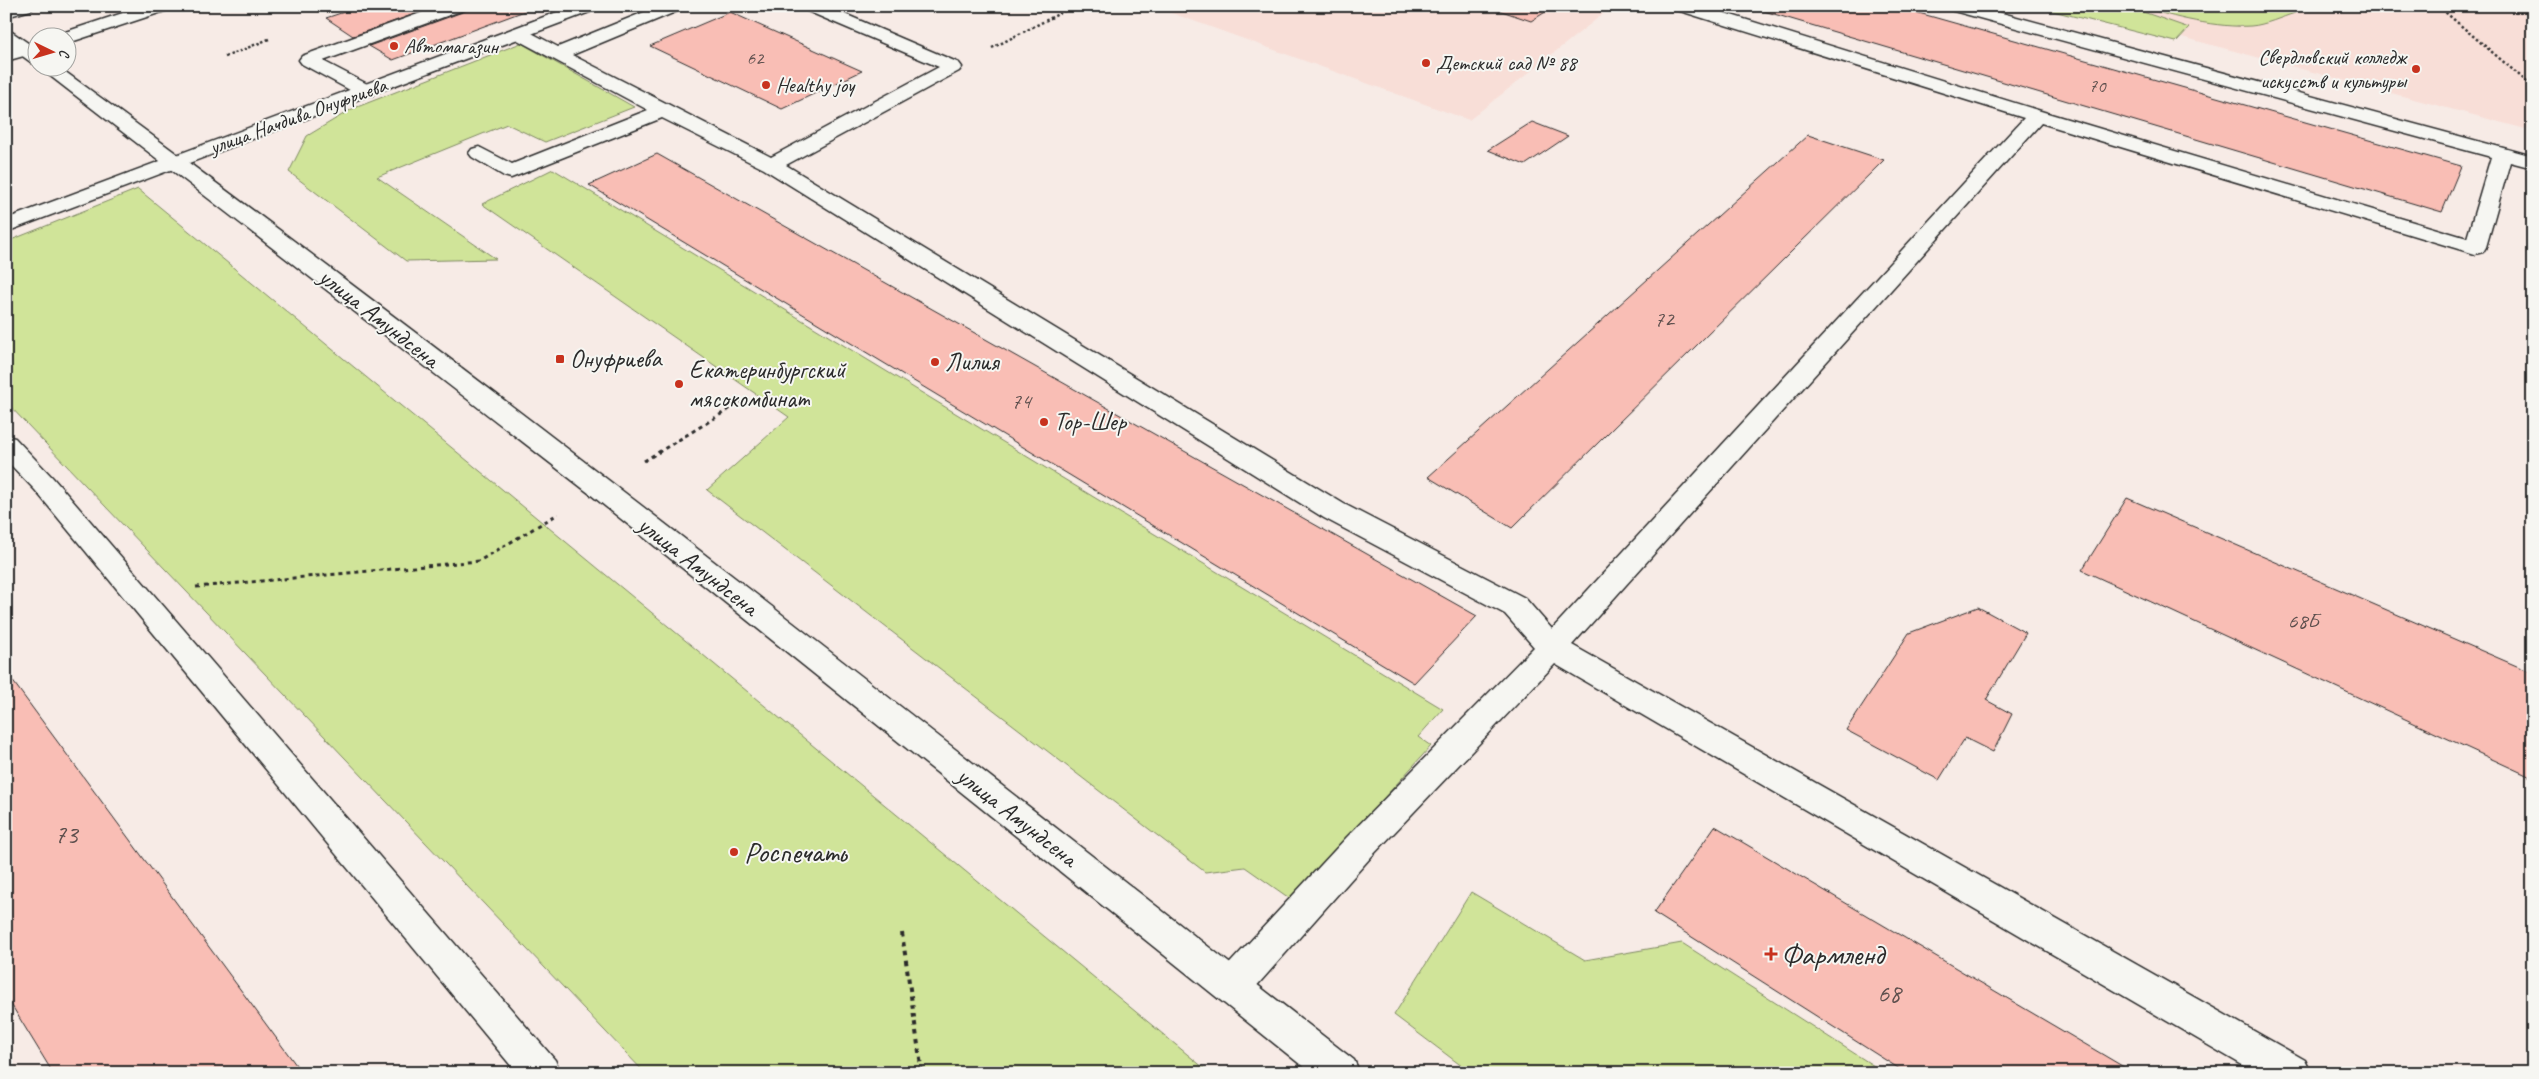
<svg xmlns="http://www.w3.org/2000/svg" width="2539" height="1079" viewBox="0 0 2539 1079" font-family="Caveat,sans-serif">
	<style>
		.built { fill: #f8ded7 }
		.green { fill: #d0e499; stroke: #7e8862 }
		.building { fill: #f9beb5; stroke: #2b2b2b }
		.lines { fill: none; stroke-linecap: round; stroke-linejoin: round }
		.lane-casing { stroke: #2b2b2b; stroke-width: 3 }
		.street-casing { stroke: #2b2b2b; stroke-width: 3 }
		.secondary-casing { stroke: #2b2b2b; stroke-width: 3 }
		.primary-casing { stroke: #2b2b2b; stroke-width: 3 }
		.path-far2 { stroke: #2b2b2b; stroke-width: 2.5; stroke-dasharray: 2.5 2.5; stroke-linecap: butt }
		.path-far1 { stroke: #2b2b2b; stroke-width: 3; stroke-dasharray: 4 4; stroke-linecap: butt }
		.path { stroke: #2b2b2b; stroke-width: 4; stroke-dasharray: 4.5 4.5; stroke-linecap: butt }
		.lane { fill: #f6f6f2; fill-rule: evenodd }
		.street { fill: #f6f6f2; fill-rule: evenodd }
		.secondary { fill: #f6f6f2; fill-rule: evenodd }
		.primary { fill: #f6f6f2; fill-rule: evenodd }
		.poi-dot { fill: #c8321e; stroke: #f6f6f2; stroke-width: 2 }
		.labels { text-anchor: middle; dominant-baseline: central; stroke-width: 4; stroke-linejoin: round; paint-order: stroke }
		.far-number-label { font-size: 19px; fill: #5e504e }
		.far-poi-label { font-size: 21px; fill: #2b2b2b; stroke: #f6f6f2; text-anchor: start }
		.far-street-label { font-size: 21px; fill: #2b2b2b; stroke: #f6f6f2 }
		.number-label { font-size: 22px; fill: #5e504e }
		.street-label { font-size: 25px; fill: #2b2b2b; stroke: #f6f6f2 }
		.poi-label { font-size: 25px; fill: #2b2b2b; stroke: #f6f6f2; text-anchor: start }
		.near-number-label { font-size: 26px; fill: #5e504e }
		.near-poi-label { font-size: 30px; fill: #2b2b2b; stroke: #f6f6f2; text-anchor: start }
	</style>
	<rect width="100%" height="100%" fill="#f7ebe6"/>
	<filter id="ink" filterUnits="userSpaceOnUse"><feTurbulence type="fractalNoise" baseFrequency=".02" numOctaves="2"/><feDisplacementMap in="SourceGraphic" scale="10" xChannelSelector="R" yChannelSelector="G"/><feConvolveMatrix kernelMatrix="1 2 1 2 8 2 1 2 1" color-interpolation-filters="sRGB"/></filter>
	<g filter="url(#ink)">
		<path class="built" d="M 1152,6 L 1613,6 L 1469,120 Z
			M 2066,6 L 2533,6 L 2533,131 Z"/>
		<path class="green" d="M 2033,6 L 2126,6 L 2189,28 L 2176,42 Z
			M 2142,6 L 2299,6 L 2295,13 C 2282,17 2265,25 2251,26 C 2220,28 2170,18 2142,6 Z
			M 521,43 L 634,107 L 545,142 L 507,124 L 377,177 L 496,259 L 406,261 L 289,172 L 307,136 L 352,109 Z
			M 553,169 L 1443,709 L 1418,737 L 1431,746 L 1292,900 L 1245,867 L 1205,872 L 707,490 L 789,417 L 482,204 Z
			M 138,189 L 1210,1073 L 645,1073 L 6,402 L 6,242 Z
			M 1471,892 L 1585,960 L 1682,943 L 1885,1073 L 1471,1073 L 1394,1015 Z"/>
		<path class="building" d="M 362,6 L 437,6 L 353,36 L 326,18 Z
			M 479,6 L 538,6 L 393,60 L 369,46 Z
			M 1487,6 L 1555,6 L 1531,21 Z
			M 1747,6 L 1894,6 L 2461,166 L 2442,212 Z
			M 730,12 L 862,71 L 782,109 L 650,46 Z
			M 1532,122 L 1568,136 L 1525,165 L 1488,150 Z
			M 1808,135 L 1884,160 L 1512,528 L 1428,477 Z
			M 657,154 L 1477,616 L 1414,683 L 589,185 Z
			M 2127,498 L 2533,673 L 2533,778 L 2082,570 Z
			M 1978,607 L 2026,633 L 1986,700 L 2012,714 L 1993,752 L 1965,738 L 1939,780 L 1846,730 L 1909,633 Z
			M 6,672 L 302,1073 L 53,1073 L 6,996 Z
			M 1715,826 L 2134,1073 L 1906,1073 L 1654,913 Z"/>
		<g class="lines">
			<g class="lane-casing">
				<path id="lane" d="M 440,6 L 465,6 L 463,10 L 323,61 L 373,87 L 375,91 L 373,95 L 359,95 L 302,64 L 299,60 L 302,56 Z
					M 659,6 L 682,6 L 680,10 L 572,55 L 771,157 L 939,67 L 805,10 L 803,6 L 826,6 L 959,63 L 962,67 L 959,71 L 786,165 L 1344,504 L 1525,598 L 1552,629 L 2024,118 L 1677,10 L 1675,6 L 1702,6 L 2044,112 L 2467,238 L 2491,157 L 1950,10 L 1948,6 L 1976,6 L 2533,156 L 2533,168 L 2510,162 L 2486,247 L 2483,252 L 2475,254 L 2041,123 L 1572,645 L 2305,1060 L 2311,1073 L 2256,1073 L 1555,664 L 1371,857 L 1245,999 L 1232,1004 L 1219,999 L 1214,987 L 1219,975 L 1347,837 L 1534,647 L 1505,614 L 1324,518 L 764,169 L 662,118 L 511,178 L 504,176 L 472,157 L 469,153 L 472,149 L 479,147 L 512,164 L 648,110 L 512,37 L 509,33 L 512,29 L 524,29 L 558,47 Z
					M 6,436 L 15,438 L 53,478 L 555,1060 L 561,1073 L 517,1073 L 35,490 L 6,460 Z"/>
			</g>
			<g class="street-casing">
				<path id="street" d="M 573,6 L 597,6 L 595,10 L 6,232 L 6,219 Z"/>
			</g>
			<g class="secondary-casing">
				<path id="secondary" d="M 6,31 L 12,32 L 38,50 L 38,64 L 32,63 L 6,44 Z
					M 40,68 L 60,68 C 499,388 925,727 1354,1060 L 1360,1073 L 1311,1073 L 590,494 Z"/>
			</g>
			<g class="primary-casing">
				<path id="primary" d="M 6,6 L 33,6 L 31,10 L 6,17 Z
					M 144,6 L 170,6 L 168,10 L 71,42 L 68,43 L 68,38 L 57,38 L 59,34 Z
					M 38,41 L 38,52 L 6,61 L 6,50 Z"/>
			</g>
			<path class="path-far2" d="M 2438,6 L 2533,87
				M 992,48 L 1074,6
				M 225,57 L 269,39"/>
			<path class="path-far1" d="M 644,461 L 746,399
				M 196,587 L 479,561 L 558,514"/>
			<path class="path" d="M 902,933 L 922,1073"/>
			<use href="#lane" class="lane"/>
			<use href="#street" class="street"/>
			<use href="#secondary" class="secondary"/>
			<use href="#primary" class="primary"/>
		</g>
	</g>
	<g class="poi-dot">
		<circle cx="394" cy="46" r="5"/>
		<circle cx="1426" cy="63" r="5"/>
		<circle cx="2416" cy="69" r="5"/>
		<circle cx="766" cy="85" r="5"/>
		<rect x="555" y="354" width="10" height="10" rx="2.5"/>
		<circle cx="935" cy="362" r="5"/>
		<circle cx="679" cy="384" r="5"/>
		<circle cx="1044" cy="422" r="5"/>
		<circle cx="734" cy="852" r="5"/>
		<path d="M1768.5 946.5h5v5h5v5h-5v5h-5v-5h-5v-5h5z"/>
	</g>
	<g class="labels">
		<g class="far-number-label">
			<text x="755" y="58">62</text>
			<text x="2097" y="86">70</text>
		</g>
		<g class="far-poi-label">
			<text x="404" y="46">Автомагазин</text>
			<text x="2406" y="57" text-anchor="end">Свердловский колледж<tspan x="2406" dy="24">искусств и культуры</tspan></text>
			<text x="1436" y="63">Детский сад № 88</text>
			<text x="776" y="85">Healthy joy</text>
		</g>
		<g class="far-street-label">
			<text transform="translate(298 116) rotate(-20)">улица Начдива Онуфриева</text>
		</g>
		<g class="number-label">
			<text x="1664" y="319">72</text>
			<text x="1021" y="401">74</text>
			<text x="2303" y="621">68Б</text>
		</g>
		<g class="street-label">
			<text transform="translate(379 318) rotate(38)">улица Амундсена</text>
			<text transform="translate(698 566) rotate(38)">улица Амундсена</text>
			<text transform="translate(1017 817) rotate(38)">улица Амундсена</text>
		</g>
		<g class="poi-label">
			<text x="570" y="359">Онуфриева</text>
			<text x="945" y="362">Лилия</text>
			<text x="689" y="370">Екатеринбургский<tspan x="689" dy="29">мясокомбинат</tspan></text>
			<text x="1054" y="422">Тор-Шер</text>
		</g>
		<g class="near-number-label">
			<text x="66" y="834">73</text>
			<text x="1889" y="993">68</text>
		</g>
		<g class="near-poi-label">
			<text x="744" y="852">Роспечать</text>
			<text x="1781" y="954">Фармленд</text>
		</g>
	</g>
	<rect width="2539" height="1079" fill="none" stroke="#f6f6f2" stroke-width="25"/>
	<rect x="12" y="12" width="2514" height="1054" fill="none" stroke="#2b2b2b" stroke-width="2" filter="url(#ink)"/>
	<g transform="translate(52 52) rotate(95)"><circle r="24" fill="#f6f6f2" stroke="#a5a5a2"/>
	<path d="M0-4L9 19L0 12L-9 19Z" fill="#c8321e"/>
	<text y="-8" font-size="14" font-weight="bold" text-anchor="middle" fill="#2b2b2b">С</text>
	</g>
</svg>
